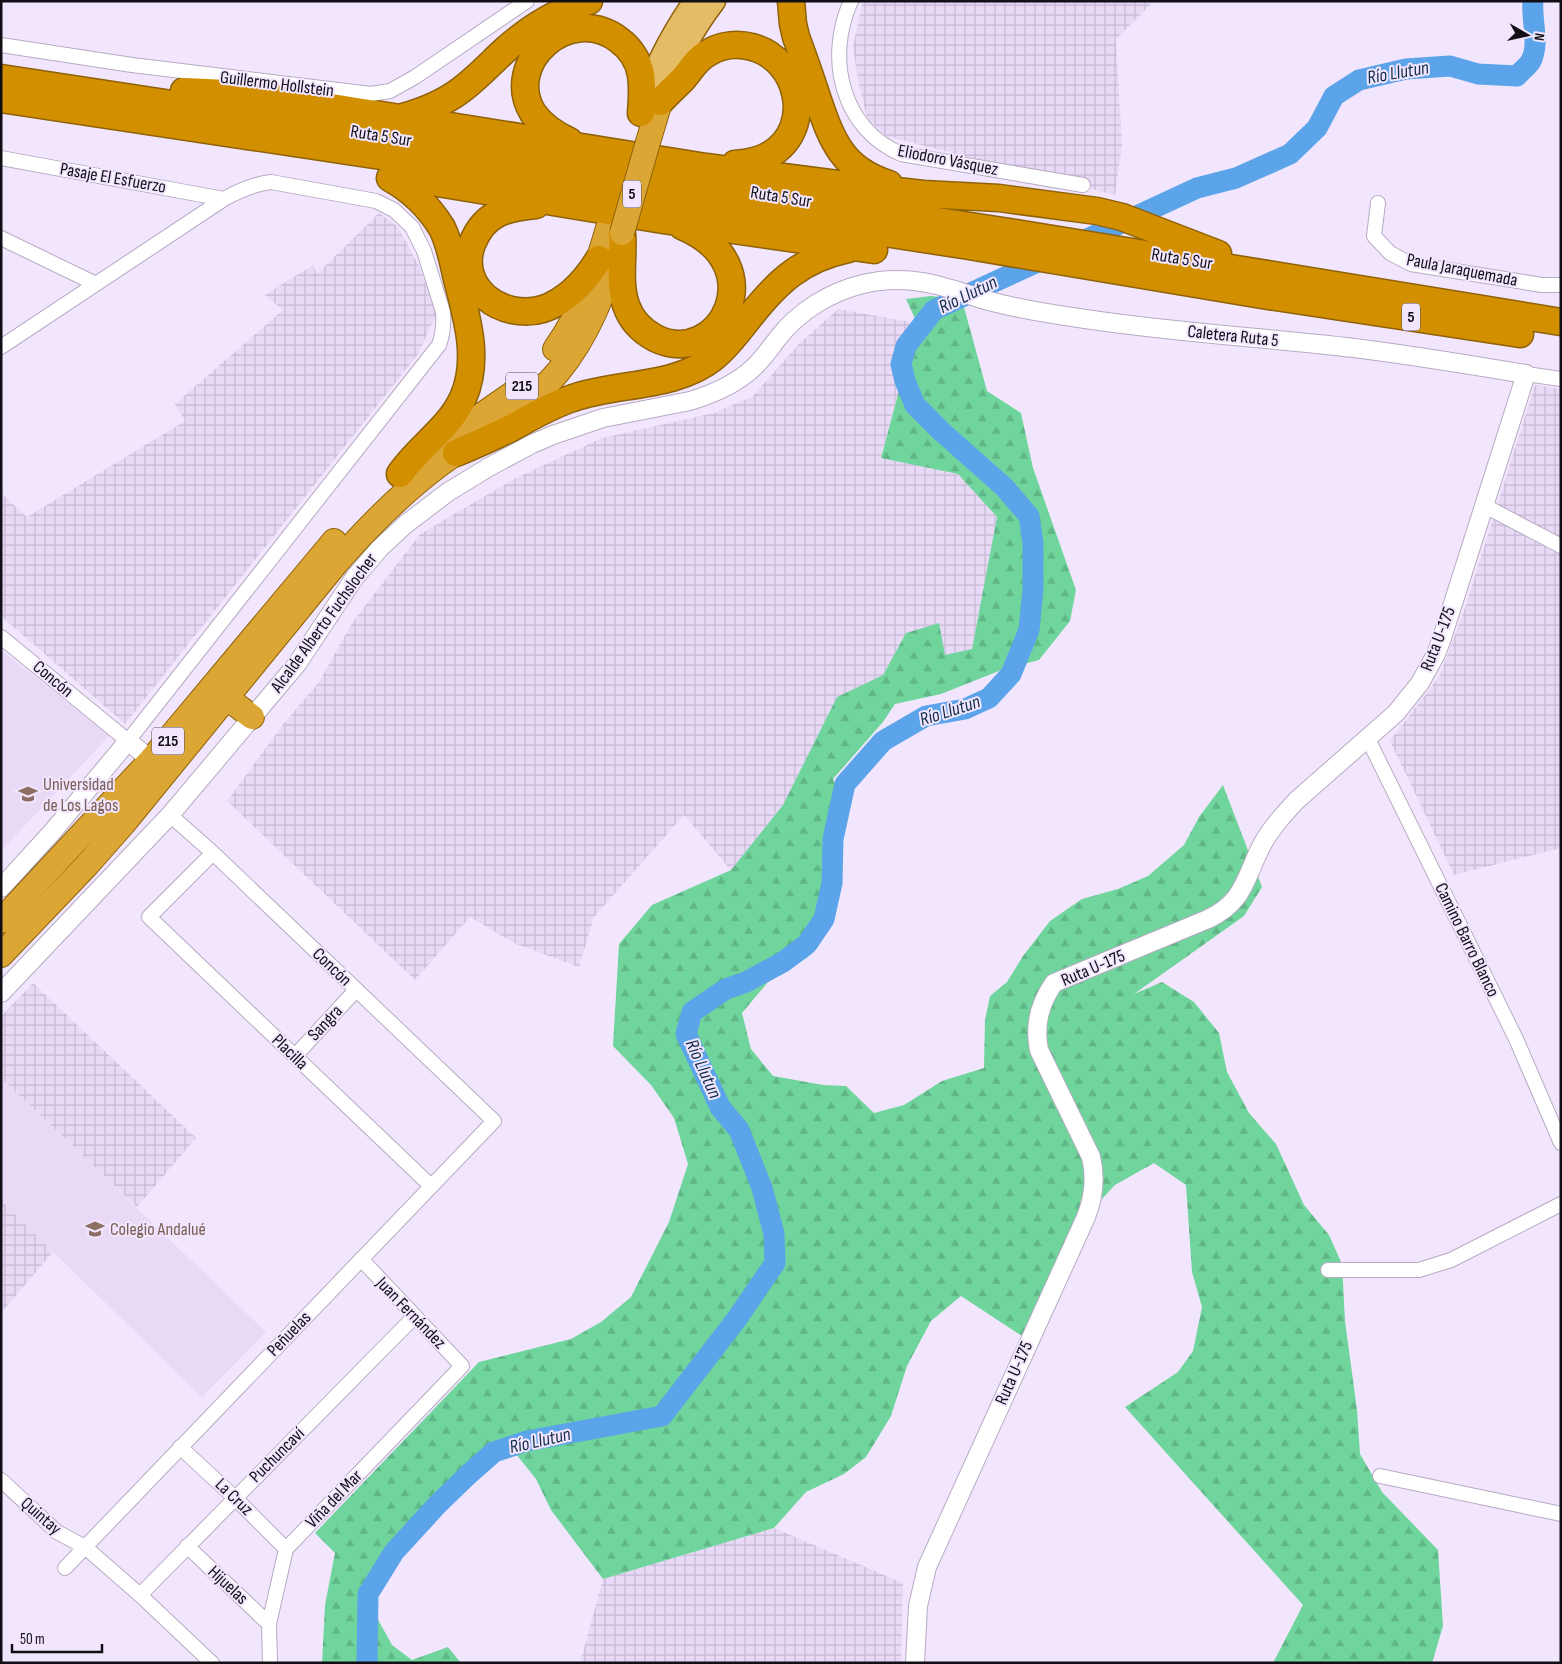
<svg xmlns="http://www.w3.org/2000/svg" width="1562" height="1664" viewBox="0 0 1562 1664" font-family="'Sofia Sans Condensed',sans-serif">
	<style>
		.built { fill: #e8d9f7 }
		.industrial { fill: url(#industrial-grid) }
		.forest { fill: url(#forest-firs) }
		.lines { fill: none; stroke-linecap: round; stroke-linejoin: round }
		.river { stroke: #5ba4e9; stroke-width: 21 }
		.minor-casing { stroke: #b6abc2; stroke-width: 16 }
		.tertiary-casing { stroke: #b6abc2; stroke-width: 20 }
		.primary-casing { stroke: #8f6208; stroke-width: 25 }
		.trunk-casing { stroke: #8f6208; stroke-width: 26 }
		.motorway-casing { stroke: #8f6208; stroke-width: 29 }
		.minor { stroke: #fff; stroke-width: 14 }
		.tertiary { stroke: #fff; stroke-width: 18 }
		.primary { stroke: #e4bc66; stroke-width: 22 }
		.trunk { stroke: #dba633; stroke-width: 24 }
		.motorway { stroke: #d28f00; stroke-width: 26 }
		.trunk-bridge-casing { stroke: #8f6208; stroke-width: 26; stroke-linecap: butt }
		.trunk-bridge { stroke: #dba633; stroke-width: 24 }
		.labels { text-anchor: middle; dominant-baseline: central; stroke-width: 4; stroke-linejoin: round; paint-order: stroke }
		.shield { fill: #f2e6fe; stroke: #554f5c; stroke-width: 1 }
		.shield-label { font-size: 16px; font-weight: bold; fill: #120e16 }
		.street-label { font-size: 18px; fill: #120e16; stroke: #f2e6fe }
		.education-label { font-size: 18px; fill: #785e54; stroke: #f2e6fe; text-anchor: start }
		.water-label { font-size: 19px; font-style: italic; fill: #0f2d49; stroke: #f2e6fe }
	</style>
	<defs>
		<pattern id="industrial-grid" width="8" height="8" patternUnits="userSpaceOnUse" patternTransform="scale(1.25)"><rect width="8" height="8" fill="#e8d9f7"/><path d="M0 4h8M4 0v8" fill="none" stroke="#c6b9d3"/></pattern>
		<pattern id="forest-firs" width="22" height="20" patternUnits="userSpaceOnUse" patternTransform="scale(1.25)"><rect width="22" height="20" fill="#70d59c"/><path d="M5 1l3.5 6h-7zM16 11l3.5 6h-7z" fill="#60b686"/></pattern>
	</defs>
	<rect width="100%" height="100%" fill="#f2e6fe"/>
	<path class="built" d="M 1,650 L 109,736 L 1,851 Z
		M 1,1078 L 266,1332 L 202,1397 L 1,1201 Z"/>
	<path class="industrial" d="M 863,1 L 1154,1 L 1116,39 L 1122,145 L 1115,195 L 886,136 L 867,118 L 858,80 L 853,46 Z
		M 379,213 L 397,226 L 419,266 L 436,315 L 418,354 L 125,724 L 1,616 L 1,497 L 3,495 L 27,517 L 185,421 L 175,404 L 283,310 L 265,295 L 313,265 L 317,274 Z
		M 838,309 L 917,323 L 881,457 L 958,474 L 997,517 L 972,650 L 945,655 L 906,633 L 883,675 L 837,697 L 783,805 L 731,870 L 684,815 L 594,917 L 579,967 L 514,943 L 470,917 L 415,980 L 227,801 L 281,727 L 319,682 L 352,623 L 420,534 L 516,478 L 602,438 L 714,413 L 753,396 L 798,345 Z
		M 1535,385 L 1561,389 L 1561,848 L 1454,875 L 1390,741 L 1439,677 L 1464,611 Z
		M 33,983 L 196,1138 L 137,1207 L 1,1078 L 1,1016 Z
		M 1,1201 L 53,1252 L 1,1313 Z
		M 774,1528 L 903,1583 L 901,1663 L 580,1663 L 603,1579 Z"/>
	<path class="forest" d="M 931,296 L 962,300 L 987,391 L 1021,413 L 1033,468 L 1076,590 L 1070,621 L 1039,660 L 999,671 L 941,694 L 895,704 L 883,722 L 833,779 L 837,788 L 842,859 L 836,907 L 808,957 L 768,982 L 742,1013 L 751,1049 L 773,1076 L 823,1085 L 846,1086 L 874,1113 L 904,1105 L 942,1081 L 984,1068 L 985,1020 L 990,996 L 1007,982 L 1023,956 L 1050,921 L 1082,899 L 1118,889 L 1148,876 L 1184,845 L 1199,817 L 1223,785 L 1262,887 L 1244,916 L 1134,994 L 1162,982 L 1194,1002 L 1219,1033 L 1227,1072 L 1249,1113 L 1276,1144 L 1304,1205 L 1329,1235 L 1342,1264 L 1345,1321 L 1357,1410 L 1360,1454 L 1382,1492 L 1438,1550 L 1443,1626 L 1432,1663 L 1273,1663 L 1303,1605 L 1125,1407 L 1178,1372 L 1193,1351 L 1202,1307 L 1192,1272 L 1186,1185 L 1154,1163 L 1115,1185 L 1084,1218 L 1025,1338 L 961,1296 L 931,1321 L 907,1366 L 891,1416 L 866,1457 L 844,1474 L 806,1492 L 774,1528 L 603,1579 L 551,1510 L 536,1479 L 504,1439 L 487,1447 L 402,1532 L 379,1564 L 376,1616 L 392,1645 L 412,1660 L 448,1647 L 461,1663 L 322,1663 L 325,1605 L 335,1553 L 315,1533 L 479,1362 L 571,1339 L 601,1322 L 631,1297 L 669,1222 L 688,1164 L 674,1118 L 651,1085 L 613,1046 L 619,944 L 652,905 L 731,870 L 783,805 L 837,697 L 883,675 L 906,633 L 939,623 L 945,655 L 972,649 L 997,517 L 958,474 L 881,458 L 917,323 L 906,299 Z"/>
	<g class="lines">
		<path class="river" d="M 367,1663 L 368,1594 L 394,1552 L 437,1505 L 469,1474 L 494,1452 L 527,1441 L 662,1416 L 736,1320 L 775,1263 L 774,1234 L 762,1188 L 739,1130 L 720,1107 L 686,1034 L 692,1012 L 726,989 L 746,982 L 783,962 L 807,944 L 824,919 L 832,883 L 833,839 L 845,784 L 883,741 L 926,716 L 965,709 L 989,698 L 1011,674 L 1029,630 L 1033,589 L 1033,543 L 1029,516 L 1004,487 L 941,431 L 915,405 L 905,381 L 901,364 L 906,346 L 934,310 L 1197,188 L 1236,178 L 1290,154 L 1317,128 L 1334,96 L 1359,80 L 1406,69 L 1450,66 L 1478,74 L 1517,76 C 1521,71 1528,66 1531,61 C 1540,43 1531,20 1533,1"/>
		<g class="minor-casing">
			<path id="minor" d="M 851,1 C 825,58 842,129 901,154 L 1083,185
				M 1,45 L 132,65 L 371,94 L 390,91 L 415,77 L 527,1
				M 1,158 L 224,199
				M 1378,203 L 1374,236 L 1390,253 L 1411,264 L 1542,285 L 1561,285
				M 1,238 L 96,284
				M 1,347 L 224,199 C 240,190 254,184 271,182 L 376,201 L 394,210 L 412,227 L 424,251 L 443,312 C 444,324 443,334 439,345 L 128,741 L 1,637
				M 1526,374 L 1561,379
				M 1483,505 L 1561,546
				M 1368,739 L 1516,1039 L 1561,1143
				M 213,853 L 149,917 L 431,1186
				M 295,1056 L 356,990
				M 1328,1270 L 1419,1270 L 1451,1260 L 1561,1204
				M 180,1447 L 235,1498 L 286,1549
				M 1380,1476 L 1561,1514
				M 1,1480 L 57,1532 L 85,1547 L 140,1595 L 212,1663
				M 187,1546 L 269,1624
				M 65,1568 L 494,1121 L 213,853 L 170,815
				M 140,1595 L 415,1316
				M 270,1663 L 269,1624 L 286,1549 L 462,1366 L 361,1259"/>
		</g>
		<g class="tertiary-casing">
			<path id="tertiary" d="M 1,888 L 53,831 L 128,741 L 151,760
				M 1,993 L 170,815 L 297,664 L 355,577 L 380,548 L 406,524 L 448,492 L 489,467 L 532,444 L 553,435 L 603,418 L 690,401 C 713,394 735,385 753,368 C 763,359 770,348 778,338 C 799,311 830,292 863,284 C 892,277 923,280 951,289 C 963,292 976,298 989,301 C 1016,308 1044,313 1072,317 C 1165,332 1260,337 1354,348 C 1412,355 1469,365 1526,374 L 1442,638 L 1436,654 L 1420,683 L 1396,713 L 1297,800 C 1284,814 1272,827 1263,843 C 1245,876 1246,901 1208,919 L 1054,983 C 1039,1004 1034,1025 1039,1050 L 1091,1157 C 1096,1178 1094,1197 1086,1217 L 927,1567 L 918,1606 L 915,1663"/>
		</g>
		<g class="primary-casing">
			<path id="primary" d="M 661,101 C 674,64 690,32 714,1
				M 644,102 C 655,65 673,33 695,1"/>
		</g>
		<g class="trunk-casing">
			<path id="trunk" d="M 648,142 L 660,102
				M 555,349 C 581,313 596,270 608,228
				M 430,451 L 519,389
				M 227,698 L 252,717
				M 1,921 L 151,760 L 334,541
				M 1,955 L 87,865 L 124,823 L 338,561 C 369,526 401,493 439,465 C 480,435 525,411 558,372 C 588,336 605,291 618,247"/>
		</g>
		<g class="motorway-casing">
			<path id="motorway" d="M 791,1 L 793,24 L 796,37 C 804,58 811,79 818,100 C 832,141 843,170 889,184
				M 1,78 L 1016,233 L 1561,322
				M 184,91 L 250,94 L 706,167 L 853,186 L 923,194 L 999,198 L 1097,211 L 1122,217 L 1218,254
				M 1,99 L 621,192 L 969,246 L 1262,295 L 1520,334
				M 660,102 C 667,94 675,87 682,80 C 691,70 696,59 708,53 C 721,45 737,43 752,47 C 799,59 815,127 771,154 C 760,161 747,163 735,164
				M 403,117 C 424,111 444,103 461,90 C 477,78 490,64 504,51 C 528,29 558,11 589,1
				M 569,141 C 556,135 542,126 533,113 C 502,63 569,2 619,40 C 630,48 639,61 641,75 C 643,87 642,101 641,113
				M 401,177 L 663,220 L 874,250
				M 390,178 C 412,190 429,207 442,228 C 450,244 453,262 457,279 C 467,318 480,360 463,398 C 449,429 419,446 400,474
				M 536,205 C 524,206 510,208 499,213 C 486,219 477,231 472,244 C 456,288 502,321 543,309 C 567,301 586,280 599,259
				M 622,233 C 624,257 618,282 626,305 C 631,320 642,331 655,338 C 719,370 776,265 682,226
				M 456,453 C 475,445 493,437 511,428 C 531,417 551,405 573,398 C 618,382 673,389 713,358 C 727,347 737,333 748,319 C 777,282 801,259 848,249"/>
		</g>
		<use href="#minor" class="minor"/>
		<use href="#tertiary" class="tertiary"/>
		<use href="#primary" class="primary"/>
		<use href="#trunk" class="trunk"/>
		<use href="#motorway" class="motorway"/>
		<g class="trunk-bridge-casing">
			<path id="trunk-bridge" d="M 622,233 L 648,142"/>
		</g>
		<use href="#trunk-bridge" class="trunk-bridge"/>
	</g>
	<defs>
		<g id="university-bare" transform="scale(1.5)"><path d="M0-5L7-2L0 1L-7-2ZM-4 1L0 2.5L4 1V4Q0 6-4 4Z" fill="#8d6e63" stroke="#f2e6fe" stroke-width="2.5" paint-order="stroke"/></g>
		<g id="school-bare" transform="scale(1.5)"><path d="M0-5L7-2L0 1L-7-2ZM-4 1L0 2.5L4 1V4Q0 6-4 4Z" fill="#8d6e63" stroke="#f2e6fe" stroke-width="2.5" paint-order="stroke"/></g>
	</defs>
	<g fill-rule="evenodd">
		<use href="#university-bare" x="28" y="794"/>
		<use href="#school-bare" x="95" y="1229"/>
	</g>
	<g class="labels">
		<g class="shield">
			<rect x="623" y="180.5" width="18" height="27" rx="4"/>
			<rect x="1402" y="303.5" width="18" height="27" rx="4"/>
			<rect x="506" y="372.5" width="32" height="27" rx="4"/>
			<rect x="152" y="727.5" width="32" height="27" rx="4"/>
		</g>
		<g class="shield-label">
			<text x="632" y="194">5</text>
			<text x="1411" y="317">5</text>
			<text x="522" y="386">215</text>
			<text x="168" y="741">215</text>
		</g>
		<g class="street-label">
			<text transform="translate(277 84) rotate(7)">Guillermo Hollstein</text>
			<text transform="translate(381 136) rotate(9)">Ruta 5 Sur</text>
			<text transform="translate(948 160) rotate(11)">Eliodoro Vásquez</text>
			<text transform="translate(113 178) rotate(10)">Pasaje El Esfuerzo</text>
			<text transform="translate(781 197) rotate(9)">Ruta 5 Sur</text>
			<text transform="translate(1182 259) rotate(9)">Ruta 5 Sur</text>
			<text transform="translate(1462 270) rotate(11)">Paula Jaraquemada</text>
			<text transform="translate(1233 336) rotate(6)">Caletera Ruta 5</text>
			<text transform="translate(324 623) rotate(-54)">Alcalde Alberto Fuchslocher</text>
			<text transform="translate(1438 639) rotate(-69)">Ruta U-175</text>
			<text transform="translate(53 679) rotate(40)">Concón</text>
			<text transform="translate(1467 940) rotate(64)">Camino Barro Blanco</text>
			<text transform="translate(332 967) rotate(44)">Concón</text>
			<text transform="translate(1093 968) rotate(-23)">Ruta U-175</text>
			<text transform="translate(325 1023) rotate(-47)">Sangra</text>
			<text transform="translate(290 1052) rotate(44)">Placilla</text>
			<text transform="translate(411 1313) rotate(46)">Juan Fernández</text>
			<text transform="translate(289 1334) rotate(-46)">Peñuelas</text>
			<text transform="translate(1014 1373) rotate(-66)">Ruta U-175</text>
			<text transform="translate(277 1455) rotate(-45)">Puchuncaví</text>
			<text transform="translate(234 1497) rotate(44)">La Cruz</text>
			<text transform="translate(334 1499) rotate(-46)">Viña del Mar</text>
			<text transform="translate(41 1516) rotate(41)">Quintay</text>
			<text transform="translate(228 1585) rotate(43)">Hijuelas</text>
		</g>
		<g class="education-label">
			<text x="43" y="784">Universidad<tspan x="43" dy="21">de Los Lagos</tspan></text>
			<text x="110" y="1229">Colegio Andalué</text>
		</g>
		<g class="water-label">
			<text transform="translate(1398 73) rotate(-10)">Río Llutun</text>
			<text transform="translate(968 295) rotate(-26)">Río Llutun</text>
			<text transform="translate(950 711) rotate(-18)">Río Llutun</text>
			<text transform="translate(703 1069) rotate(66)">Río Llutun</text>
			<text transform="translate(540 1441) rotate(-13)">Río Llutun</text>
		</g>
	</g>
	<rect width="1562" height="1664" fill="none" stroke="#120e16" stroke-width="5"/>
	<g transform="translate(1527 35) rotate(99)" stroke="#f2e6fe" stroke-width="4" paint-order="stroke">
	<path d="M0-4L9 19L0 12L-9 19Z" fill="#120e16"/>
	<text y="-8" font-size="14" font-weight="bold" text-anchor="middle" fill="#120e16">N</text>
	</g>
	<path d="M12 1644v8h90v-8" fill="none" stroke="#120e16" stroke-width="2.5"/>
	<text x="20" y="1644" font-size="15" fill="#120e16" stroke="#f2e6fe" stroke-width="4" paint-order="stroke">50 m</text>
</svg>
